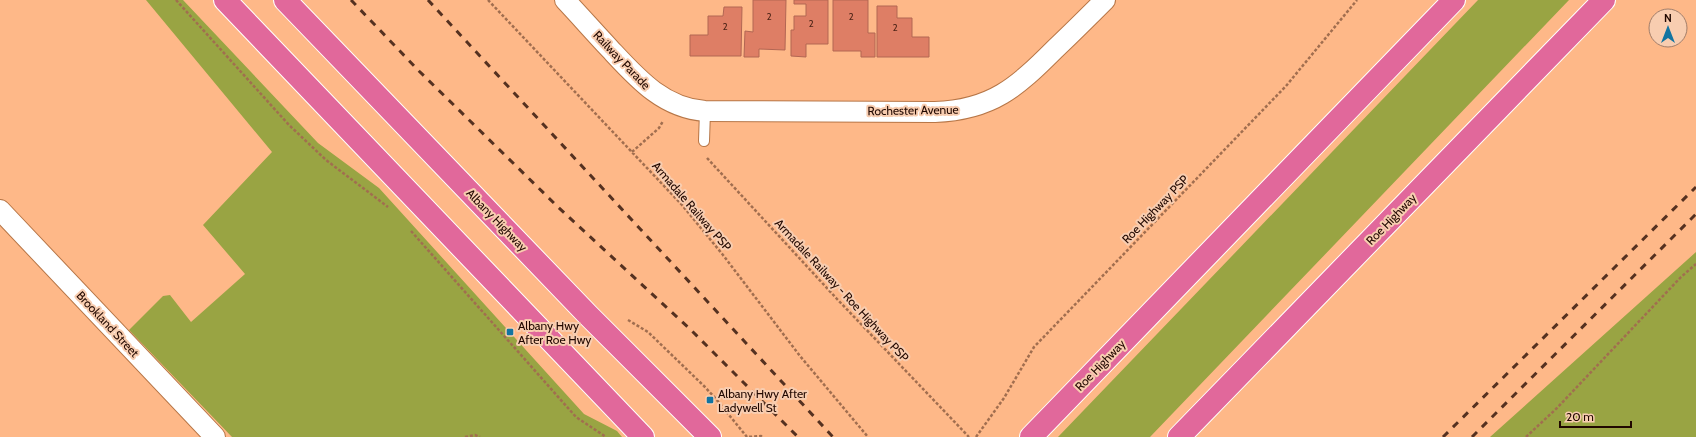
<svg xmlns="http://www.w3.org/2000/svg" width="1696" height="437" viewBox="0 0 1696 437" font-family="Cabin,sans-serif">
	<style>
		.green { fill: #99a443 }
		.building { fill: #de7e65; stroke: #b26653 }
		.lines { fill: none; stroke-linecap: round; stroke-linejoin: round }
		.lane-casing { stroke: #b77647; stroke-width: 12 }
		.street-casing { stroke: #b77647; stroke-width: 22 }
		.highway-casing { stroke: #fff; stroke-width: 24 }
		.path { stroke: #a16e4f; stroke-width: 2.5; stroke-dasharray: 3 2; stroke-linecap: butt }
		.lane { stroke: #fff; stroke-width: 10 }
		.street { stroke: #fff; stroke-width: 20 }
		.highway { stroke: #e1689b; stroke-width: 22 }
		.rail { stroke: #553120; stroke-width: 3; stroke-dasharray: 7 7; stroke-linecap: butt }
		.poi-dot { fill: #1274a1; stroke: #f8cdb0; stroke-width: 1.5 }
		.labels { text-anchor: middle; dominant-baseline: central; stroke-width: 4; stroke-linejoin: round; paint-order: stroke }
		.number-label { font-size: 10px; fill: #502619 }
		.street-label { font-size: 12px; fill: #210800; stroke: #f8cdb0 }
		.poi-label { font-size: 12px; fill: #210800; stroke: #f8cdb0; text-anchor: start }
	</style>
	<rect width="100%" height="100%" fill="#feb888"/>
	<path class="green" d="M 146,0 L 183,0 L 318,143 L 379,188 L 584,414 L 617,431 L 622,437 L 232,437 L 129,330 L 163,296 L 170,295 L 191,322 L 245,274 L 203,225 L 272,152 Z
		M 1478,0 L 1569,0 L 1150,437 L 1058,437 Z
		M 1696,252 L 1696,437 L 1490,437 Z"/>
	<path class="building" d="M 753,0 L 786,0 L 785,50 L 759,49 L 759,57 L 744,57 L 745,31 L 753,32 Z
		M 794,0 L 828,0 L 828,44 L 806,44 L 806,57 L 791,56 L 791,30 L 794,30 L 794,16 L 806,16 L 806,4 L 794,4 Z
		M 833,0 L 868,0 L 868,33 L 875,33 L 875,57 L 861,57 L 861,51 L 833,51 Z
		M 877,6 L 897,6 L 897,18 L 912,18 L 912,37 L 929,37 L 929,57 L 877,57 Z
		M 724,7 L 742,7 L 741,56 L 690,56 L 690,35 L 708,35 L 708,16 L 723,16 Z"/>
	<g class="lines">
		<g class="lane-casing">
			<path id="lane" d="M 704,141 L 705,111"/>
		</g>
		<g class="street-casing">
			<path id="street" d="M 565,0 C 580,16 595,33 610,49 C 637,78 663,108 705,111 L 935,112 C 992,110 1017,87 1055,49 C 1072,33 1089,16 1105,0
				M 0,210 L 215,437"/>
		</g>
		<g class="highway-casing">
			<path id="highway" d="M 225,0 L 643,437
				M 285,0 L 588,315 L 710,437
				M 1031,437 L 1454,0
				M 1179,437 L 1604,0"/>
		</g>
		<path class="path" d="M 176,0 L 289,125 L 326,160 L 388,207
			M 488,0 L 682,205 L 723,255 L 800,356 L 868,437
			M 632,152 L 659,128 L 663,121
			M 707,158 L 837,299 L 969,437
			M 411,231 L 576,417 L 606,437
			M 628,320 L 648,332 L 705,387 L 716,399 L 747,437 L 761,436 L 762,437
			M 465,437 L 475,435 L 480,437
			M 976,437 L 1004,398 L 1034,347 L 1286,86 L 1357,0
			M 1526,437 L 1557,408 L 1681,277 L 1696,264"/>
		<use href="#lane" class="lane"/>
		<use href="#street" class="street"/>
		<use href="#highway" class="highway"/>
		<path class="rail" d="M 351,0 L 419,71 L 558,207 L 691,330 L 798,437
			M 428,0 L 833,437
			M 1443,437 L 1696,187
			M 1472,437 L 1696,214"/>
	</g>
	<g class="poi-dot">
		<rect x="506" y="328" width="8" height="8" rx="2"/>
		<rect x="706" y="396" width="8" height="8" rx="2"/>
	</g>
	<g class="labels">
		<g class="number-label">
			<text x="769" y="16">2</text>
			<text x="851" y="16">2</text>
			<text x="811" y="23">2</text>
			<text x="725" y="26">2</text>
			<text x="895" y="27">2</text>
		</g>
		<g class="street-label">
			<text transform="translate(622 60) rotate(46)">Railway Parade</text>
			<text transform="translate(913 110) rotate(-1)">Rochester Avenue</text>
			<text transform="translate(692 206) rotate(49)">Armadale Railway PSP</text>
			<text transform="translate(1155 209) rotate(-46)">Roe Highway PSP</text>
			<text transform="translate(1391 219) rotate(-46)">Roe Highway</text>
			<text transform="translate(497 220) rotate(46)">Albany Highway</text>
			<text transform="translate(842 290) rotate(47)">Armadale Railway - Roe Highway PSP</text>
			<text transform="translate(108 324) rotate(47)">Brookland Street</text>
			<text transform="translate(1100 365) rotate(-46)">Roe Highway</text>
		</g>
		<g class="poi-label">
			<text x="518" y="325">Albany Hwy<tspan x="518" dy="14">After Roe Hwy</tspan></text>
			<text x="718" y="393">Albany Hwy After<tspan x="718" dy="14">Ladywell St</tspan></text>
		</g>
	</g>
	<g transform="translate(1668 28)"><circle r="19" fill="#f8cdb0" stroke="#a27e6a"/>
	<path d="M0-3L7 15L0 10L-7 15Z" fill="#1274a1"/>
	<text y="-6" font-size="11" font-weight="bold" text-anchor="middle" fill="#210800">N</text>
	</g>
	<path d="M1560 421v6h71v-6" fill="none" stroke="#210800" stroke-width="2"/>
	<text x="1566" y="421" font-size="12" fill="#210800" stroke="#f8cdb0" stroke-width="3" paint-order="stroke">20 m</text>
</svg>
